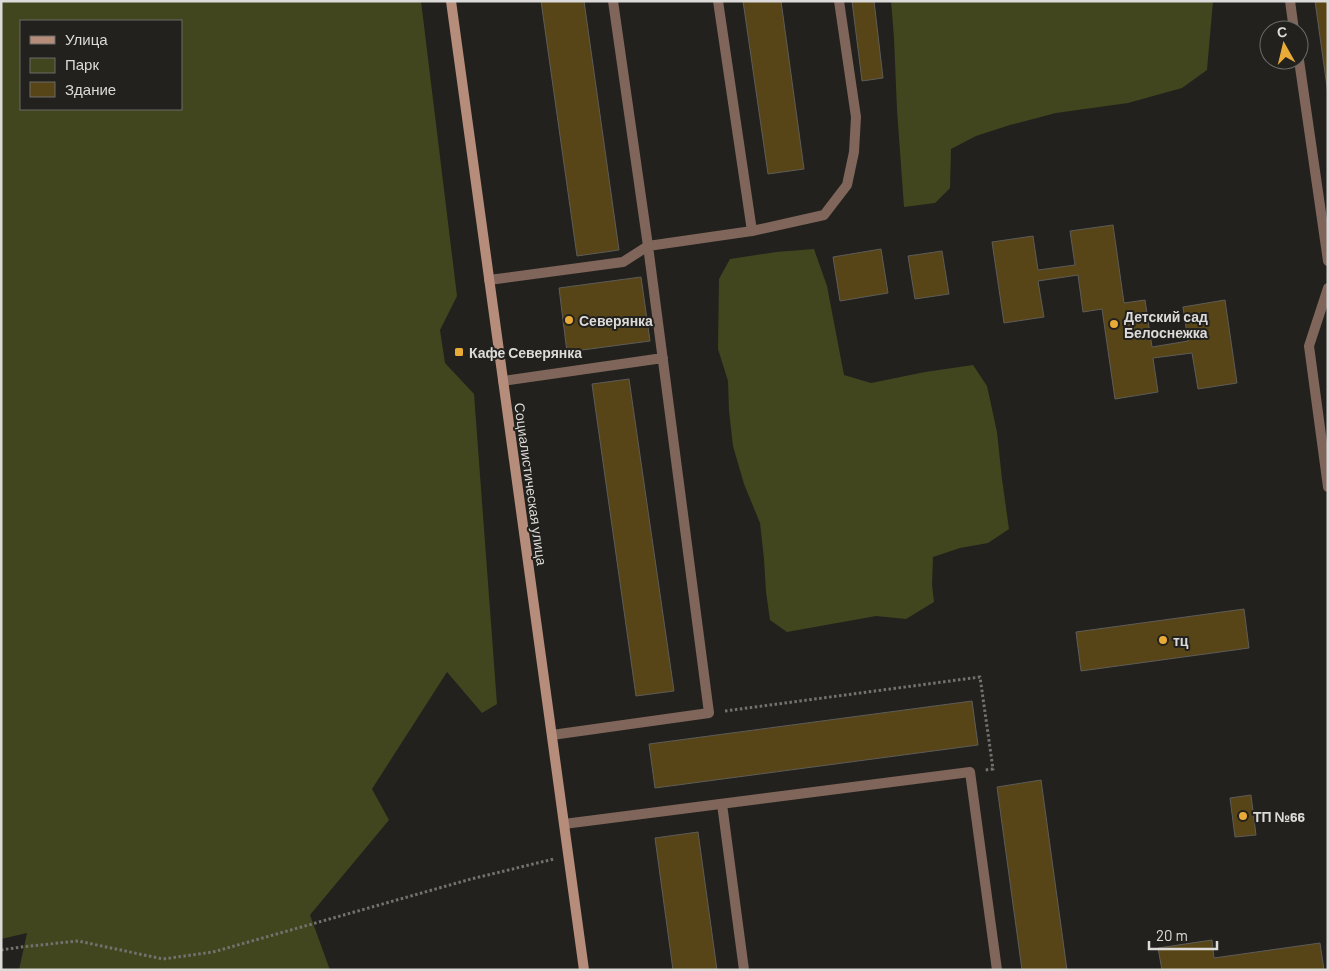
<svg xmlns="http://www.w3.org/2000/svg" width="1329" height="971" viewBox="0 0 1329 971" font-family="Barlow,sans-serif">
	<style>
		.green { fill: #41461e; fill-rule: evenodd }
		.building { fill: #584517; stroke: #5e5c58 }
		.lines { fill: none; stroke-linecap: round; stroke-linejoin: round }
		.path { stroke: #73726f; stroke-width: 3; stroke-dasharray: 2.5 2.5; stroke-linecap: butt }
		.service { stroke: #7f655a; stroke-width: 10 }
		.secondary { stroke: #b68c7a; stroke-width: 10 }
		.poi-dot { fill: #e9ab38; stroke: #22211d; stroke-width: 2 }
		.labels { text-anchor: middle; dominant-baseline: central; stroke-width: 4; stroke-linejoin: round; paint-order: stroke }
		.poi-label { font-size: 14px; font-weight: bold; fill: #dcdbd9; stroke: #22211d; text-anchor: start }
		.street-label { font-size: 14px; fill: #dcdbd9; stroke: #22211d }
	</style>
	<rect width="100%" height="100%" fill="#22211d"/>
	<path class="green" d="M 1,1 L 421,1 L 457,296 L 440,330 L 445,363 L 474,394 L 497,704 L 482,713 L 447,672 L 372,789 L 389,820 L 310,915 L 330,970 L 19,970 L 27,933 L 1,939 ZM 21,21 L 181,21 L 181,109 L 21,109 Z
		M 891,1 L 1213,1 L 1207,70 L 1182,88 L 1128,103 L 1056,113 L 1010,125 L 976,136 L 951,149 L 950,188 L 935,203 L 904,207 L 897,110 L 894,38 Z
		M 814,249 L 827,286 L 844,375 L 871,383 L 925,372 L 973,365 L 987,386 L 997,432 L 1002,479 L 1009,529 L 988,543 L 960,548 L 933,557 L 932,585 L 934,602 L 906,619 L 876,616 L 787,632 L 770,620 L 766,592 L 764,559 L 760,523 L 744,484 L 733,446 L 729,411 L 728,381 L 718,349 L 719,279 L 730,259 L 776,252 Z"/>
	<path class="building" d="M 541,1 L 584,1 L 619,250 L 577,256 Z
		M 743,1 L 781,1 L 804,169 L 768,174 Z
		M 852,1 L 874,1 L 883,78 L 862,81 Z
		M 1315,1 L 1328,1 L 1328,94 Z
		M 1113,225 L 1124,303 L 1145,300 L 1152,347 L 1188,341 L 1183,307 L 1225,300 L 1237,383 L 1198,389 L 1192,353 L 1153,358 L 1158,392 L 1115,399 L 1102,309 L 1083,312 L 1078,275 L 1038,281 L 1044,317 L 1004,323 L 992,242 L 1033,236 L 1038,270 L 1075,265 L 1070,231 Z
		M 881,249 L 888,293 L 840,301 L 833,257 Z
		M 942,251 L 949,294 L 915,299 L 908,256 Z
		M 641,277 L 650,341 L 567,352 L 559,288 Z
		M 629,379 L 674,691 L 636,696 L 592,384 Z
		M 1244,609 L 1249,648 L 1081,671 L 1076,632 Z
		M 972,701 L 978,745 L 655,788 L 649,744 Z
		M 1041,780 L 1067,970 L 1022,970 L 997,787 Z
		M 1251,795 L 1256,835 L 1235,837 L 1230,798 Z
		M 698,832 L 717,970 L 673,970 L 655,838 Z
		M 1212,940 L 1214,958 L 1320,943 L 1324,970 L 1162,970 L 1158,948 Z"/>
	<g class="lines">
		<path class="path" d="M 725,711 L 980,677 L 993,769 L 985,770
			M 1,950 L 21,947 L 78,941 L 163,959 L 213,952 L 471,879 L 554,859"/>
		<path class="service" d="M 1290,1 L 1294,30
			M 1299,60 L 1328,261
			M 752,231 L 824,215 L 847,185 L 854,152 L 856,117 L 839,1
			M 489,280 L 623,262 L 648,246 L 752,231 L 718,1
			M 1328,288 L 1309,346 L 1328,487
			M 503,381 L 663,358
			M 552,735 L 709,713 L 648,246 L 613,1
			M 722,804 L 744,970
			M 564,824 L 970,772 L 997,970"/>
		<path class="secondary" d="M 451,1 L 584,970"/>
	</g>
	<g class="poi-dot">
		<circle cx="569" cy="320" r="5"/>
		<circle cx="1114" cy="324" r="5"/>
		<rect x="454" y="347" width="10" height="10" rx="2.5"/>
		<circle cx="1163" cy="640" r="5"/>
		<circle cx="1243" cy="816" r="5"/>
	</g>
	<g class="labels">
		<g class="poi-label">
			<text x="1124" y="316">Детский сад<tspan x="1124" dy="16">Белоснежка</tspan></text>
			<text x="579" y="320">Северянка</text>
			<text x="469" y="352">Кафе Северянка</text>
			<text x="1173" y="640">тц</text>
			<text x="1253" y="816">ТП №66</text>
		</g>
		<g class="street-label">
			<text transform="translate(531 484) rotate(82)">Социалистическая улица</text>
		</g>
	</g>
	<rect width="1329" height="971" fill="none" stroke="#dcdbd9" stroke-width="5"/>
	<rect x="20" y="20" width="162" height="90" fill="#22211d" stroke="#6c6b68"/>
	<rect x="30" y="36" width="25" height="8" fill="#b68c7a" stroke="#6c6b68"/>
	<text x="65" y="45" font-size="15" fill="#dcdbd9">Улица</text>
	<rect x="30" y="58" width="25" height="15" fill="#41461e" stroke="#6c6b68"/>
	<text x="65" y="70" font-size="15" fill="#dcdbd9">Парк</text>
	<rect x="30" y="82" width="25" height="15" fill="#584517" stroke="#6c6b68"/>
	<text x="65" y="95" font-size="15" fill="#dcdbd9">Здание</text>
	<g transform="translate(1284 45) rotate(352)"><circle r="24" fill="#22211d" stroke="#6c6b68"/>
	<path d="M0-4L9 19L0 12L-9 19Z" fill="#e9ab38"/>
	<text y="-8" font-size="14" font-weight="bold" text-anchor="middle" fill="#dcdbd9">С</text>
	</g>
	<path d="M1149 941v8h68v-8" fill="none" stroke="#dcdbd9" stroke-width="2.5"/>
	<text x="1156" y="941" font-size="15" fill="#dcdbd9" stroke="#22211d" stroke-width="4" paint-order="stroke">20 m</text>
</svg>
